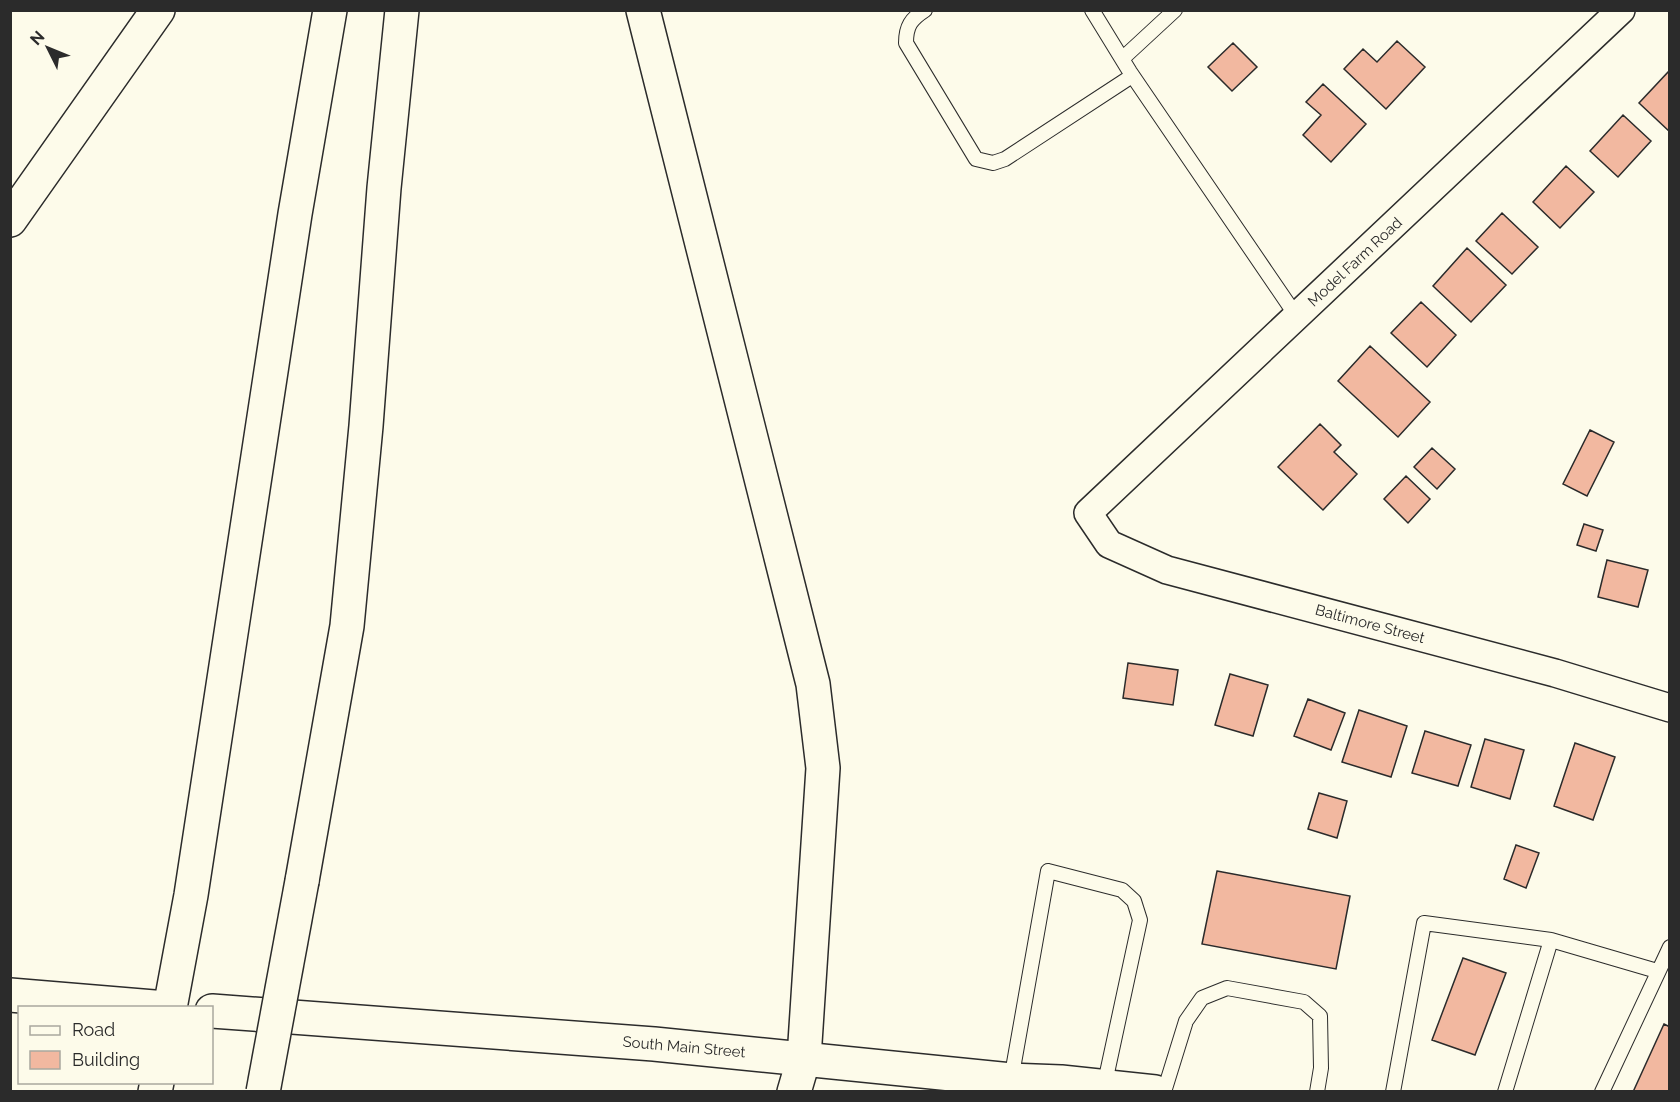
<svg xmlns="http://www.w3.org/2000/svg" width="1680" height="1102" viewBox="0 0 1680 1102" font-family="Raleway,sans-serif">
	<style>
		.building { fill: #f2b8a0; stroke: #2b2b2b; stroke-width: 1.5 }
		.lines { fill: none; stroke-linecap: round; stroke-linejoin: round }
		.service-casing { stroke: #2b2b2b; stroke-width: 16 }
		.minor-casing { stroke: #2b2b2b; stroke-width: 30 }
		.primary-casing { stroke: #2b2b2b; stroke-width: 36 }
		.motorway-casing { stroke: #2b2b2b; stroke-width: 36 }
		.service { stroke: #fdfbea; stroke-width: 14 }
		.minor { stroke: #fdfbea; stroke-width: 27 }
		.primary { stroke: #fdfbea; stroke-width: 33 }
		.motorway { stroke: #fdfbea; stroke-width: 33 }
		.motorway-bridge-casing { stroke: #2b2b2b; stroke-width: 36; stroke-linecap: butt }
		.motorway-bridge { stroke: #fdfbea; stroke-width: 33 }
		.labels { text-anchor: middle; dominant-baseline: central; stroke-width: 4.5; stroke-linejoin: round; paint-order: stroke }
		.street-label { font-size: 15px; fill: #2b2b2b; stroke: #fdfbea }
	</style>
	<rect width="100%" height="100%" fill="#fdfbea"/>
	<path class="building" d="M 1397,41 L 1425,67 L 1386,109 L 1344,69 L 1363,49 L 1377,62 Z
		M 1233,43 L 1257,67 L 1232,91 L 1208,67 Z
		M 1670,70 L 1670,132 L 1639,103 Z
		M 1323,84 L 1366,124 L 1331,162 L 1303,135 L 1321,115 L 1306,102 Z
		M 1623,115 L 1651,141 L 1618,177 L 1590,151 Z
		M 1566,166 L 1594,192 L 1560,228 L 1533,202 Z
		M 1502,213 L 1538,247 L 1512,274 L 1476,241 Z
		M 1467,248 L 1506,285 L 1471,322 L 1433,286 Z
		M 1421,302 L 1456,335 L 1427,367 L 1391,333 Z
		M 1370,346 L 1430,402 L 1398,437 L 1338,381 Z
		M 1320,424 L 1341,445 L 1334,452 L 1357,474 L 1323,510 L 1278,467 Z
		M 1590,430 L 1614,442 L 1587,496 L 1563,484 Z
		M 1432,448 L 1455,469 L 1437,489 L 1414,467 Z
		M 1406,476 L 1430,499 L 1408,523 L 1384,499 Z
		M 1584,524 L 1603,530 L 1596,551 L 1577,545 Z
		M 1607,560 L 1648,570 L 1638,607 L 1598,597 Z
		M 1128,663 L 1178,670 L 1173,705 L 1123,698 Z
		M 1230,674 L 1268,685 L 1253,736 L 1215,725 Z
		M 1308,699 L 1345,713 L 1331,750 L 1294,736 Z
		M 1359,710 L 1407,726 L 1391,777 L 1342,762 Z
		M 1425,731 L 1471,745 L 1458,786 L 1412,773 Z
		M 1485,739 L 1524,750 L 1510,799 L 1471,787 Z
		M 1575,743 L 1615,757 L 1593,820 L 1554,806 Z
		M 1319,793 L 1347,801 L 1337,838 L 1308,829 Z
		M 1516,845 L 1539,853 L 1526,888 L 1504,879 Z
		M 1217,871 L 1350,896 L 1336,969 L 1202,944 Z
		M 1463,958 L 1506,973 L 1475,1055 L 1432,1040 Z
		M 1664,1024 L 1670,1027 L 1670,1092 L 1633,1092 Z"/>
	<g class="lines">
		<g class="service-casing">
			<path id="service" d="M 925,10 C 911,19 906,26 906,43 L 976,159 L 993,163 L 1005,159 L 1132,76
				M 1092,10 L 1130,72 L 1297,317
				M 1122,59 L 1175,10
				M 1011,1080 L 1048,871 L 1122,890 L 1134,901 L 1140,920 L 1104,1087
				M 1164,1092 L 1186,1021 L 1202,998 L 1227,988 L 1304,1002 L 1320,1016 L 1321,1068 L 1317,1092
				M 1393,1092 L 1424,923 L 1551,940
				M 1505,1092 L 1551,940 L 1657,971
				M 1602,1092 L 1670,947"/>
		</g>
		<g class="minor-casing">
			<path id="minor" d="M 1621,10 L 1088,513 L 1109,544 L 1167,570 L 1555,673 L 1670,708"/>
		</g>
		<g class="primary-casing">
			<path id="primary" d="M 10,995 L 166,1008
				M 212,1011 L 654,1044 L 1011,1080 L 1061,1082 L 1155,1092"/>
		</g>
		<g class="motorway-casing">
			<path id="motorway" d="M 643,10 L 813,684 L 823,768 L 804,1058 L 794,1092
				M 10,220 L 158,10
				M 302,881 L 347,626 L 366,426 L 384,188 L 402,10
				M 170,1008 L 191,895 L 295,214 L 330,10
				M 155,1092 L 157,1082"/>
		</g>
		<use href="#service" class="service"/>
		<use href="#minor" class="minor"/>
		<use href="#primary" class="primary"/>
		<use href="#motorway" class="motorway"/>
		<g class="motorway-bridge-casing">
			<path id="motorway-bridge" d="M 263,1092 L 302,881"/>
		</g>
		<use href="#motorway-bridge" class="motorway-bridge"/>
	</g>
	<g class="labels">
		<g class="street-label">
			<text transform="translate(1355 262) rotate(-43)">Model Farm Road</text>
			<text transform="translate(1370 624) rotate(15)">Baltimore Street</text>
			<text transform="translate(684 1047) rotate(5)">South Main Street</text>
		</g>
	</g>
	<rect width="1680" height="1102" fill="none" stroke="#2b2b2b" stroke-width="24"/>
	<rect x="18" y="1006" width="195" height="78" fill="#fdfbea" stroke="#a9a89e" stroke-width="1.5"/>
	<rect x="30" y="1026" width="30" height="9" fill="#fdfbea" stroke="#a9a89e" stroke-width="1.5"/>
	<text x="72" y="1036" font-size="18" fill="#2b2b2b">Road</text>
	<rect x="30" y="1051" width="30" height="18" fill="#f2b8a0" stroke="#a9a89e" stroke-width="1.5"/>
	<text x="72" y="1066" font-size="18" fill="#2b2b2b">Building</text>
	<g transform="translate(48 48) rotate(313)" stroke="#fdfbea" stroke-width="4.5" paint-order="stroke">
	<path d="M0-4.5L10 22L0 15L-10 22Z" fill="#2b2b2b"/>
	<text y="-9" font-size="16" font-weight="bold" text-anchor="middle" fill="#2b2b2b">N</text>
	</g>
</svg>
